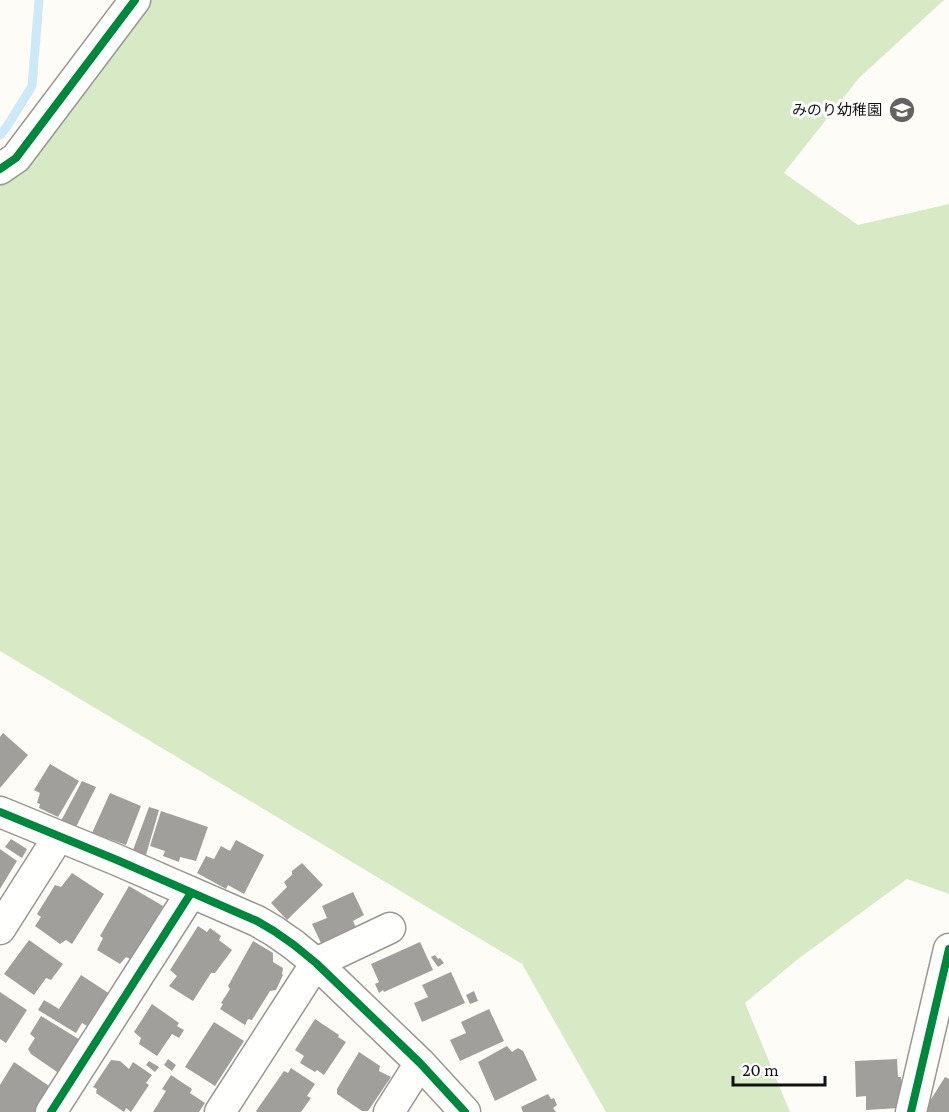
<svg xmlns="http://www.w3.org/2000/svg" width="949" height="1112" viewBox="0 0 949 1112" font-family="'Crimson Pro','Noto Sans JP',serif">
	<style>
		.forest { fill: #d8eac5 }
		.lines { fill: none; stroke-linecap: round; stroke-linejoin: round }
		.stream { stroke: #cde8f7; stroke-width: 9 }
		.building { fill: #a19f9c }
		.street-casing { stroke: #979795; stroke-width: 33 }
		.street { stroke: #fffffe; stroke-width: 30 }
		.cycleway-casing { stroke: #fff; stroke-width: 11 }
		.cycleway { stroke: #00873e; stroke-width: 8 }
		.labels { text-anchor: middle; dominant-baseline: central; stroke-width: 6; stroke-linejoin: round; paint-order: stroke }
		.poi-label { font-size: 15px; fill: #111; stroke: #fff; text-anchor: end }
	</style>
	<rect width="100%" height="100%" fill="#fdfcf7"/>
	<path class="forest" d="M 151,0 L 944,0 L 859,78 L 784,173 L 858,225 L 949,204 L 949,894 L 907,879 L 798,959 L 745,1003 L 790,1112 L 606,1112 L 522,964 L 0,651 L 0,184 L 13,179 L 29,161 Z"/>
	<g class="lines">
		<path class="stream" d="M 0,135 L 6,128 L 32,86 L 39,0"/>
	</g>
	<path class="building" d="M 3,733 L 28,755 L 0,788 L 0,737 Z
		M 50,764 L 79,781 L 58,817 L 39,808 L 40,804 L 37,803 L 40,793 L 34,790 Z
		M 82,781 L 96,787 L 76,827 L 61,821 Z
		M 110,793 L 141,806 L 126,845 L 92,833 Z
		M 149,807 L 159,810 L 146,855 L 133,850 Z
		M 161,811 L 208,827 L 196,861 L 180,857 L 179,862 L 163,856 L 165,851 L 150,846 Z
		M 11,839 L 27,849 L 22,858 L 5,847 Z
		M 236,840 L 264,855 L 244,894 L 228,885 L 226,889 L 197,873 L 206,856 L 214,859 L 221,846 L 230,851 Z
		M 0,849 L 17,861 L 0,889 Z
		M 302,863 L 323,885 L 287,920 L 271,903 L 287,887 L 284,882 L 292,875 L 292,871 Z
		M 72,873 L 104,894 L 72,944 L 66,940 L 60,944 L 35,926 L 41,917 L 37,914 L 55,885 L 61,887 Z
		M 129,886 L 163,906 L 132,960 L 126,957 L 120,964 L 97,950 L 103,938 L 100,936 Z
		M 353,892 L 364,915 L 353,921 L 356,928 L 322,945 L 312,924 L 327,918 L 322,906 Z
		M 198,926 L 207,932 L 210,928 L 221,936 L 219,940 L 232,950 L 215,973 L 211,973 L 193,1001 L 169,986 L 177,976 L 170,970 Z
		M 29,940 L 63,964 L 51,980 L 46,978 L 34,995 L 4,974 Z
		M 253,941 L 273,953 L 273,962 L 283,968 L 282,974 L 283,975 L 276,990 L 270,991 L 252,1020 L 248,1019 L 245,1025 L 220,1009 L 223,1004 L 221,1003 L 230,989 L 228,986 Z
		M 420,942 L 433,970 L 384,992 L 383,990 L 379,993 L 375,984 L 379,982 L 371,964 Z
		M 435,955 L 438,959 L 440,958 L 444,963 L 438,967 L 431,957 Z
		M 451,972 L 465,1003 L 422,1022 L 414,1003 L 428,997 L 422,985 Z
		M 81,975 L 110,994 L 89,1027 L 82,1023 L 76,1033 L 38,1010 L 44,1000 L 59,1009 Z
		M 474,991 L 478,1001 L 470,1004 L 466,995 Z
		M 0,992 L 27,1010 L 6,1043 L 0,1039 Z
		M 152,1004 L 179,1023 L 177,1026 L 184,1030 L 179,1038 L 172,1034 L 157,1056 L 139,1044 L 141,1038 L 134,1032 Z
		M 489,1009 L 504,1041 L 460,1061 L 450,1040 L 466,1033 L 461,1022 Z
		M 41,1016 L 82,1041 L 60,1074 L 31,1054 L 28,1049 L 35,1038 L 30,1034 Z
		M 315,1019 L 339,1035 L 338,1037 L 346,1042 L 324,1075 L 317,1070 L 315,1072 L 300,1063 L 304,1056 L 295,1050 Z
		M 214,1022 L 244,1041 L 215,1086 L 185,1067 Z
		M 507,1046 L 512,1052 L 518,1048 L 523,1051 L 537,1080 L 495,1101 L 478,1062 Z
		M 359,1052 L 380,1066 L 379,1071 L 391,1077 L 368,1111 L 362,1111 L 337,1094 L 337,1089 Z
		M 168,1059 L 176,1065 L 172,1071 L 164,1065 Z
		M 897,1059 L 898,1077 L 901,1077 L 902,1098 L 899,1098 L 899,1108 L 866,1110 L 866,1096 L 856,1097 L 855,1061 Z
		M 111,1060 L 120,1061 L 129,1069 L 133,1062 L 152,1075 L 146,1083 L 149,1085 L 131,1112 L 126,1108 L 124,1112 L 96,1093 L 97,1089 L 93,1087 Z
		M 149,1061 L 159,1067 L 155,1072 L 146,1065 Z
		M 14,1062 L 52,1088 L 37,1112 L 0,1112 L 0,1085 Z
		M 291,1068 L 315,1084 L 307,1096 L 311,1098 L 301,1112 L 257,1112 L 256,1111 L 284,1071 L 288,1073 Z
		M 171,1075 L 192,1089 L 190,1093 L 205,1103 L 199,1112 L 153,1112 L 166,1091 L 162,1089 Z
		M 945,1077 L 949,1079 L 949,1112 L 923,1112 Z
		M 548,1094 L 551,1099 L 554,1098 L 557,1105 L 553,1108 L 556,1112 L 523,1112 L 521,1107 Z"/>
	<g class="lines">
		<g class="street-casing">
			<path id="street" d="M 0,169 L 16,158 L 135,0
				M 0,812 L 117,860 L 257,921 L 274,931 L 294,945 L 316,963 L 420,1063 L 465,1112
				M 0,929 L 59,836
				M 51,1112 L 191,893
				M 220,1112 L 316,963 L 390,928
				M 389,1112 L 420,1063
				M 911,1112 L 949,949"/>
		</g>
		<use href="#street" class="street"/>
		<g class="cycleway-casing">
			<path id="cycleway" d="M 0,169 L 16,158 L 135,0
				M 0,812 L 117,860 L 257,921 L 274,931 L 294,945 L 316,963 L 420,1063 L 465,1112
				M 51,1112 L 191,893
				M 911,1112 L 949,949"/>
		</g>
		<use href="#cycleway" class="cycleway"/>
	</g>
	<defs>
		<g id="school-disc" transform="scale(1.35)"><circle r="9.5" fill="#646362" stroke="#fff"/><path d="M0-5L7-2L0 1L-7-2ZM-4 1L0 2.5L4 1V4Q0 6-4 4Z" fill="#fff"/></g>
	</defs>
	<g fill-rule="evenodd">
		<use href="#school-disc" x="902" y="110"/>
	</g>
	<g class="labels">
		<g class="poi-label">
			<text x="882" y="110">みのり幼稚園</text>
		</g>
	</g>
	<path d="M733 1076v9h92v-9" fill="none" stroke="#111111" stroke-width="3"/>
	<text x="742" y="1076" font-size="18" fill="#111111" stroke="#ffffff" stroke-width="4.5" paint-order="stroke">20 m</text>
</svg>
